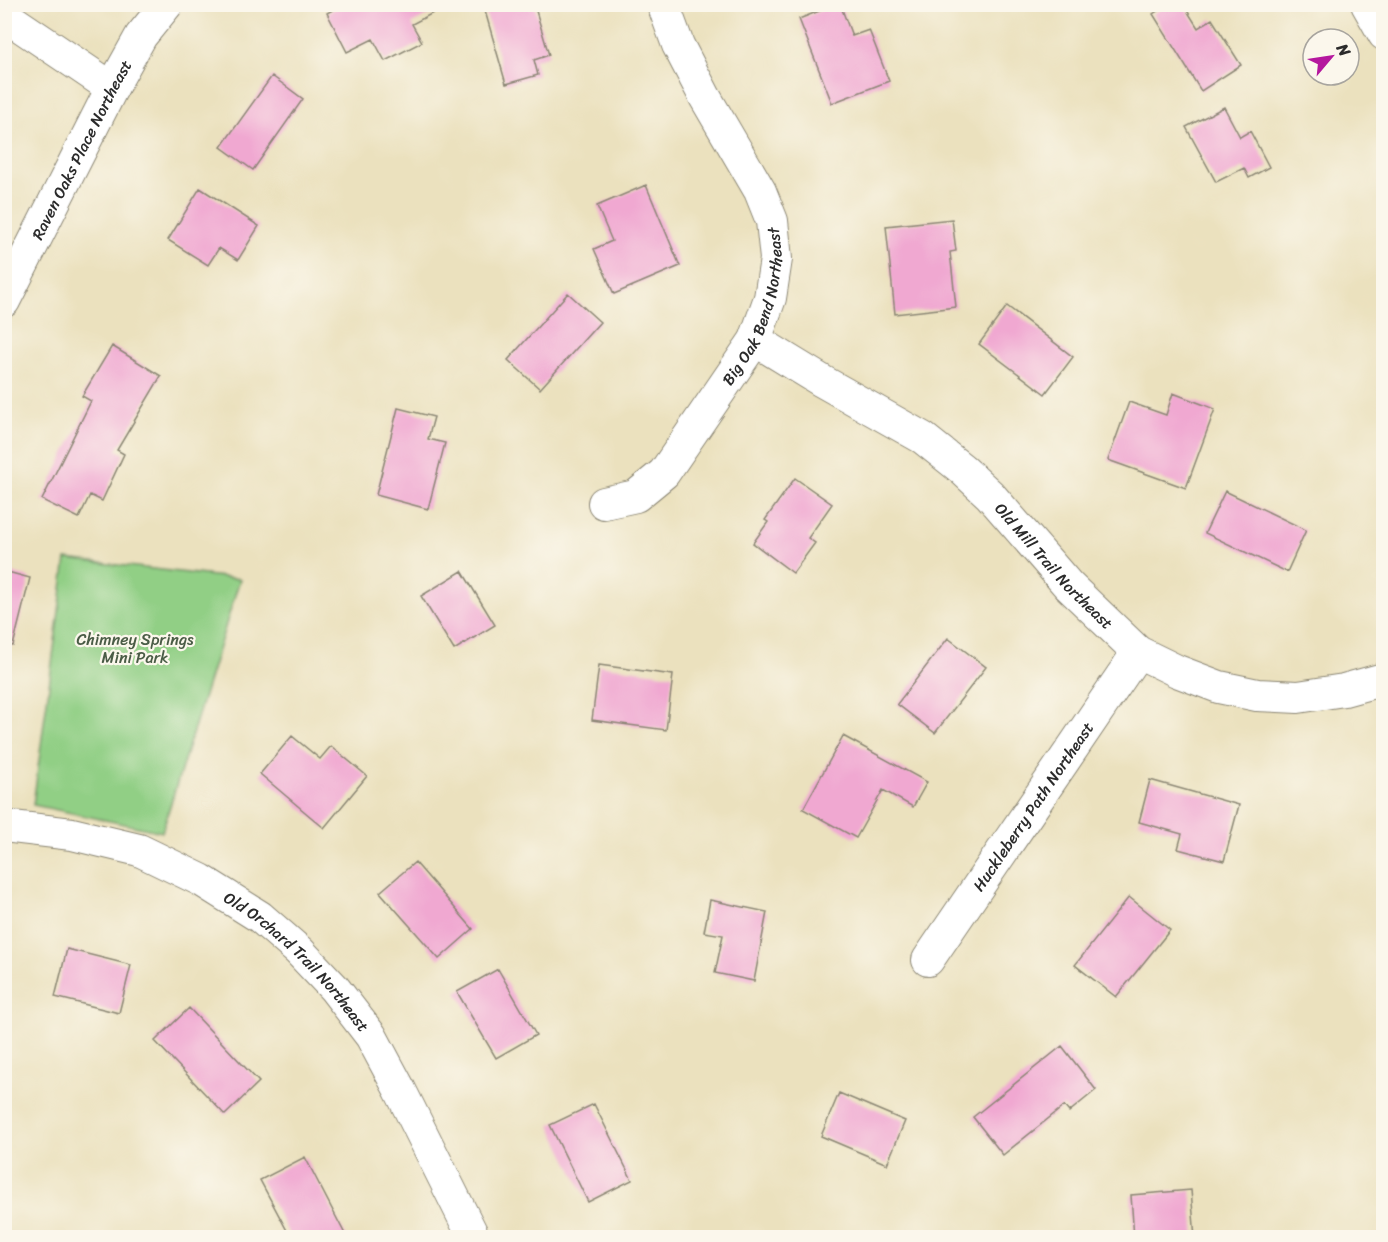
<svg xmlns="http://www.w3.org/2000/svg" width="1388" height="1242" viewBox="0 0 1388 1242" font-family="Sriracha,sans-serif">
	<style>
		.green { fill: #91cf85; stroke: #5e7d58; stroke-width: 1.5 }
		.building { fill: #f0a8d1 }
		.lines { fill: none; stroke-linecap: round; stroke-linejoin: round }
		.street-casing { stroke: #8b8674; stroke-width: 34 }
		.street { stroke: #fff; stroke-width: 32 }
		.labels { text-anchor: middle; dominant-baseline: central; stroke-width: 4.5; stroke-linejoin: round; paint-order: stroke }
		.street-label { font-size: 16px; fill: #2b2b2b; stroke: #fbf7ec }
		.park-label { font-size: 16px; fill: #4a5c46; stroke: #fbf7ec }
	</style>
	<rect width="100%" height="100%" fill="#fbf7ec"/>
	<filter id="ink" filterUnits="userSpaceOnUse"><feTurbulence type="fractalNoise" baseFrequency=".0167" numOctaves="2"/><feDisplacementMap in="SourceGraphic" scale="12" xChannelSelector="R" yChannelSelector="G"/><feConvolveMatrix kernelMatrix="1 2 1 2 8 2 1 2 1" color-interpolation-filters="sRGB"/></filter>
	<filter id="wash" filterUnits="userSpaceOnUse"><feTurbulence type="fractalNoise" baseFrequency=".008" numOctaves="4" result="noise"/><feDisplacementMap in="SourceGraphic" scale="24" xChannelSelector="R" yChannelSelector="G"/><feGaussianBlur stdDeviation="1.35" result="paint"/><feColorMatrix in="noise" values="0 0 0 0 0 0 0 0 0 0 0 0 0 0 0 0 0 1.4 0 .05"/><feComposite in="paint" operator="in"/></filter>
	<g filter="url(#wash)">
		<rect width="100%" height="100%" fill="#ebe1be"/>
		<path class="green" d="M 66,559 L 240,579 L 162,832 L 33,805 Z"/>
		<g id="blocks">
			<path class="building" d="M 343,4 L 450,4 L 412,24 L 422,42 L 385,61 L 373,39 L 347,52 L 327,13 Z
				M 483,4 L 534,4 L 549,55 L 534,60 L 538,75 L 506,84 Z
				M 837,4 L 840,4 L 852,36 L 869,30 L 889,81 L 832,103 L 799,19 Z
				M 1168,4 L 1183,4 L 1198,28 L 1212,19 L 1241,65 L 1201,91 L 1153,14 Z
				M 272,76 L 303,99 L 253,170 L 221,147 Z
				M 1224,107 L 1240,137 L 1250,131 L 1269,167 L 1249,178 L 1244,168 L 1216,182 L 1186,127 Z
				M 646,185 L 680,266 L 614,294 L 594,249 L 612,241 L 597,206 Z
				M 200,188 L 259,226 L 238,260 L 219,248 L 208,265 L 168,240 Z
				M 952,219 L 956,251 L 950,252 L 956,307 L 895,314 L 886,226 Z
				M 568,293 L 600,322 L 540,389 L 508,360 Z
				M 1007,306 L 1073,357 L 1045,394 L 979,344 Z
				M 112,346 L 161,376 L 117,450 L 124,454 L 102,501 L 90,495 L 79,518 L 42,500 L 91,401 L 82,396 Z
				M 1173,393 L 1215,409 L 1186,488 L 1108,460 L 1129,402 L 1166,415 Z
				M 398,408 L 434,417 L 428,439 L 445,443 L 428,509 L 376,495 Z
				M 795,478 L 832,504 L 808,538 L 815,543 L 793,573 L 753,543 L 768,522 L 765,520 Z
				M 1225,491 L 1306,530 L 1287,572 L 1205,533 Z
				M 4,571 L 30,578 L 13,646 L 4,645 Z
				M 462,571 L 495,625 L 454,650 L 421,596 Z
				M 948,638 L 986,667 L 935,733 L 897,704 Z
				M 599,665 L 673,675 L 666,730 L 592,720 Z
				M 292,736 L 320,759 L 331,746 L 367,776 L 324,828 L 260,774 Z
				M 843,736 L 927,782 L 913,807 L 883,790 L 856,838 L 803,809 Z
				M 1150,780 L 1239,805 L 1224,861 L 1178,849 L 1182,834 L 1139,822 Z
				M 415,862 L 473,929 L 439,959 L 380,892 Z
				M 1129,897 L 1170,930 L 1116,997 L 1075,965 Z
				M 710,900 L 767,912 L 754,981 L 715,973 L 723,935 L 704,932 Z
				M 67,949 L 131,965 L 119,1013 L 55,997 Z
				M 498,969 L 536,1035 L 496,1058 L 457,992 Z
				M 189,1008 L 259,1082 L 225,1115 L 155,1041 Z
				M 1062,1046 L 1096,1090 L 1069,1112 L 1064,1106 L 1003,1155 L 973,1117 Z
				M 839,1093 L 905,1121 L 887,1164 L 821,1136 Z
				M 594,1104 L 632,1180 L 588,1202 L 550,1125 Z
				M 305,1157 L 347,1238 L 291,1238 L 260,1180 Z
				M 1191,1190 L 1195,1238 L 1134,1238 L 1131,1195 Z"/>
		</g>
	</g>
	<g filter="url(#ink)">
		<use href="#blocks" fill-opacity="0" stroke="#8b8674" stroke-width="1.5"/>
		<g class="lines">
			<g class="street-casing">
				<g id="street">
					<path d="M 1367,4 L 1384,34"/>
					<path d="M 4,15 L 112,88"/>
					<path id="s1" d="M 4,301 L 112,88 L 141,36 L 167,4"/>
					<path id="s2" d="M 755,340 L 822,381 L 923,438 L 962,469 L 990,495 L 1068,585 L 1138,652 L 1177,671 L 1219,687 L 1257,695 L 1298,697 L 1344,690 L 1384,679"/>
					<path id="s3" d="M 604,503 L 636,496 L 664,473 L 755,340 L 770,298 L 776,259 L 772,221 L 760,191 L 705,97 L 678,45 L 663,4"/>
					<path id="s4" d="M 4,826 L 72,834 L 139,850 L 201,880 L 260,917 L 299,951 L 334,988 L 371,1036 L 400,1090 L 474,1238"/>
					<path id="s5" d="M 928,960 L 1138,652"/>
				</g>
			</g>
			<use href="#street" class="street"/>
		</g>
	</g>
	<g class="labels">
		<g class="street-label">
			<text stroke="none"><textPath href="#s1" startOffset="170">Raven Oaks Place Northeast</textPath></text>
			<text stroke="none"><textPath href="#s3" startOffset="262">Big Oak Bend Northeast</textPath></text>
			<text stroke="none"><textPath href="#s2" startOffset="378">Old Mill Trail Northeast</textPath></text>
			<text stroke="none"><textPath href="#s5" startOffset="186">Huckleberry Path Northeast</textPath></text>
			<text stroke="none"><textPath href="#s4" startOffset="333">Old Orchard Trail Northeast</textPath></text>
		</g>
		<g class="park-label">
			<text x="135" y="639">Chimney Springs<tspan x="135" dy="18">Mini Park</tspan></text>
		</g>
	</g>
	<rect width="1388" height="1242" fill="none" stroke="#fbf7ec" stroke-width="24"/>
	<g transform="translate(1331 57) rotate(61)"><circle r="28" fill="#fbf7ec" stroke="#a8a59f" stroke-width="1.5"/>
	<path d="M0-4.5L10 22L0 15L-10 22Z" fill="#b5179e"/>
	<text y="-9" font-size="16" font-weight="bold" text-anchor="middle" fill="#2b2b2b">N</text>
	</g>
</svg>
